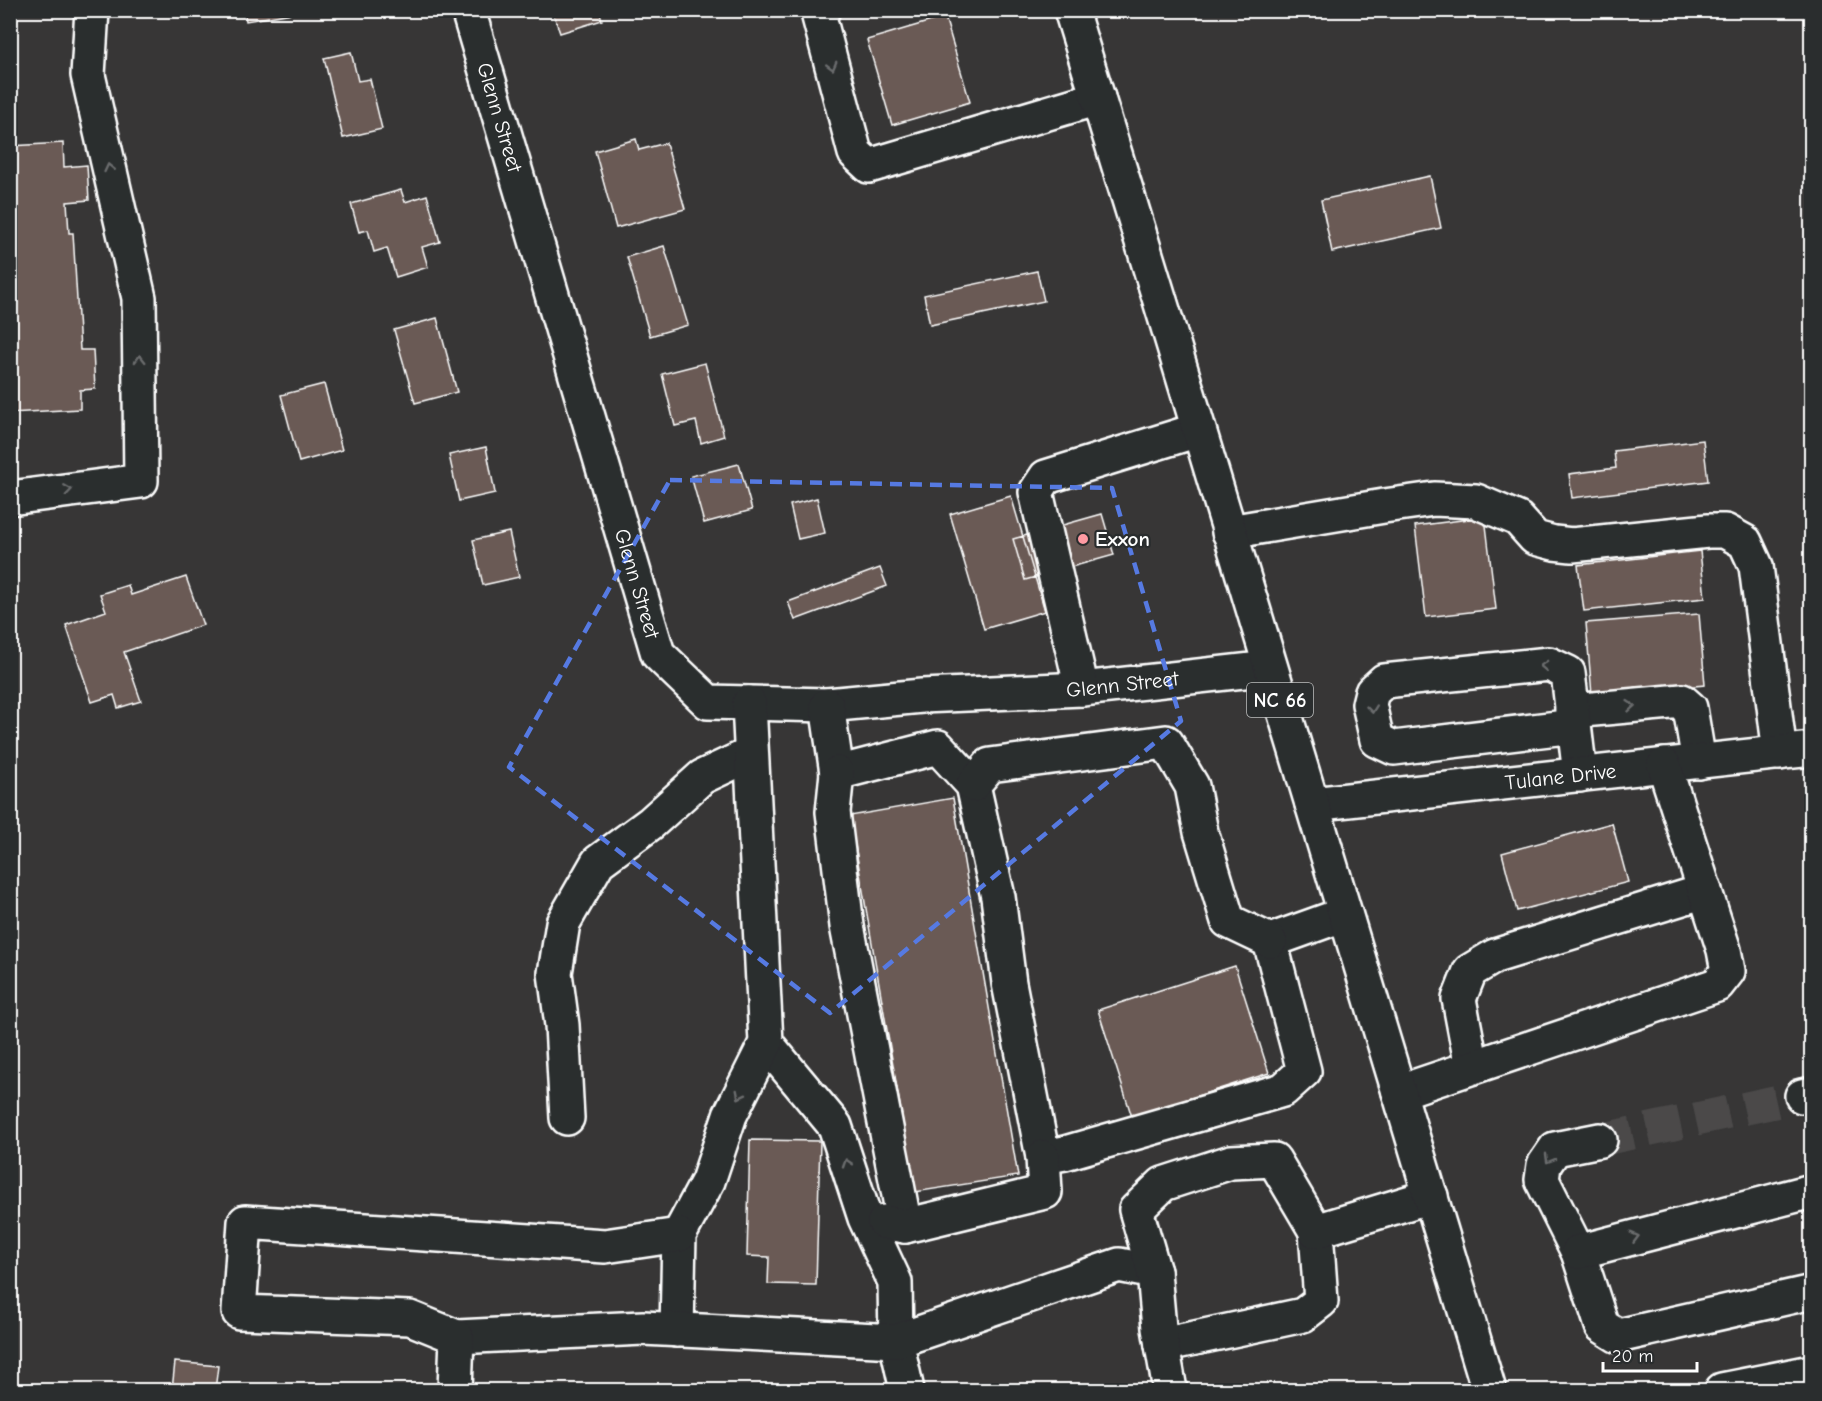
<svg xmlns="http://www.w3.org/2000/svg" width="1822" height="1401" viewBox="0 0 1822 1401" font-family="'Comic Neue',sans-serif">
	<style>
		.building { fill: #6b5a54; stroke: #fff; stroke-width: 1.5 }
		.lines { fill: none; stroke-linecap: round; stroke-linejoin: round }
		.minor-tunnel { stroke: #4b4a4a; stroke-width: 33; stroke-dasharray: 33 16; stroke-linecap: butt }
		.minor-casing { stroke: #fff; stroke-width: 38 }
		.major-casing { stroke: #fff; stroke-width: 38 }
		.minor { stroke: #2a2d2e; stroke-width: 33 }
		.major { stroke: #2a2d2e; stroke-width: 33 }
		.oneway { stroke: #6a6c6d }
		.marked { fill: none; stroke: #567ae2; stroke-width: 4.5; stroke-dasharray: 12 8; stroke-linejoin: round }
		.poi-dot { fill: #ff9aa2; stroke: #2a2d2e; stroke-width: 2 }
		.labels { text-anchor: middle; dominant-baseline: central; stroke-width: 4.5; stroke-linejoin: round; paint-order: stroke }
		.shield { fill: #2a2d2e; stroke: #bfc0c0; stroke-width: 1.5 }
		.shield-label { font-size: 20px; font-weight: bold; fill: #fff }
		.street-label { font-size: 21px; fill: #fff; stroke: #2a2d2e }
		.poi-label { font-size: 21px; font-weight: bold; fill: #fff; stroke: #2a2d2e; text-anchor: start }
	</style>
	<rect width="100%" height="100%" fill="#373636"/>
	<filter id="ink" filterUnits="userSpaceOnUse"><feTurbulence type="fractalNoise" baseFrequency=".0167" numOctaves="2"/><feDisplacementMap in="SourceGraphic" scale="12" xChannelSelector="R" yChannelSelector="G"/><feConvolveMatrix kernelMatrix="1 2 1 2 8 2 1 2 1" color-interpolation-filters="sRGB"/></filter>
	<g filter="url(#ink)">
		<path class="building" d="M 244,10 L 292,10 L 292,13 L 246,21 Z
			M 552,10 L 599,10 L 602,20 L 560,33 Z
			M 945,17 L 970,102 L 892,125 L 867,40 Z
			M 351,52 L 358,81 L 370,79 L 382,129 L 343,138 L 324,58 Z
			M 636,139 L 639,150 L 666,143 L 685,209 L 616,228 L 595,151 Z
			M 63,143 L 64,167 L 87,165 L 89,200 L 67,202 L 69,233 L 73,233 L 80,350 L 93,350 L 95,389 L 80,390 L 80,409 L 10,413 L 10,146 Z
			M 1430,176 L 1441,228 L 1332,252 L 1321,200 Z
			M 401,190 L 405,202 L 427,195 L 440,242 L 422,247 L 428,267 L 396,277 L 387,248 L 374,252 L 368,230 L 359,232 L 351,204 Z
			M 664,246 L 688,325 L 650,336 L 627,257 Z
			M 1037,271 L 1044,301 L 930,325 L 924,295 Z
			M 437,318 L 457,392 L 415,403 L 394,330 Z
			M 705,363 L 724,436 L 701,443 L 696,421 L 675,426 L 662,374 Z
			M 324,384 L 342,450 L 299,462 L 281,395 Z
			M 1703,440 L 1708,481 L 1572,498 L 1569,474 L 1616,468 L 1614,451 Z
			M 486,447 L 495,493 L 459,501 L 449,455 Z
			M 739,464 L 752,510 L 704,523 L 691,476 Z
			M 1011,496 L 1045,611 L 984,629 L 950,514 Z
			M 817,498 L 825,533 L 798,539 L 790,505 Z
			M 1102,514 L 1114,555 L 1025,580 L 1013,539 Z
			M 1485,517 L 1496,609 L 1426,617 L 1415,526 Z
			M 509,532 L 519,577 L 483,585 L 473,540 Z
			M 1700,551 L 1705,598 L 1584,611 L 1578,565 Z
			M 880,568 L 887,586 L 795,620 L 788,602 Z
			M 186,577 L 203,625 L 124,652 L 141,701 L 118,708 L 114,695 L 92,702 L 66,625 L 106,611 L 100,594 L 128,585 L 131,595 Z
			M 1699,614 L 1705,685 L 1592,695 L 1586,623 Z
			M 953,798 L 1018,1176 L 915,1192 L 850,816 Z
			M 1612,823 L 1628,882 L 1517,911 L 1502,853 Z
			M 1235,966 L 1269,1073 L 1132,1117 L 1098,1010 Z
			M 750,1140 L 820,1141 L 816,1285 L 768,1284 L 769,1257 L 747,1256 Z
			M 175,1362 L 218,1366 L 215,1390 L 172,1390 Z"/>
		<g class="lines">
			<path class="minor-tunnel" d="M 1600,1140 L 1802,1096"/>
			<g class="minor-casing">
				<g id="minor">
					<path id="s1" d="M 468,10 L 658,654 L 708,702 L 827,705 L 922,696 L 1082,689 L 1270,668"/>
					<path d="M 823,10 L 819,17 L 855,153 L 869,166 L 1098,98"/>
					<path d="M 10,498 L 141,481 L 139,298 L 88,75 L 92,10"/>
					<path d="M 1229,532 L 1384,506 L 1434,499 L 1476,501 L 1518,519 L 1535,538 L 1554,543 L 1572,545 L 1708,531 L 1725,531 L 1745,542 L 1756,566 L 1780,753"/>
					<path d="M 1082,689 L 1036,492 L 1046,477 L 1198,430"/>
					<path d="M 827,705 L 837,773 L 938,747 L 973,785 L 998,897 L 1009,983 L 1043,1157 L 1065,1153 L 1283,1090 L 1304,1071 L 1270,941 L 1345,914"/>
					<path d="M 1572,711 L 1682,701 L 1690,708 L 1699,762"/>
					<path d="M 1574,726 L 1394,748 L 1377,740 L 1369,704 L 1372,692 L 1384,681 L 1549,664 L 1568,673 L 1580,775"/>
					<path d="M 837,773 L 833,812 L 847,926 L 905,1226"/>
					<path d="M 973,785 L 990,765 L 1166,742 L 1192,786 L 1201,832 L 1228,921 L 1270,941"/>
					<path id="s2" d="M 1312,804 L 1812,749"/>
					<path d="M 766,1043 L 835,1126 L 865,1218 L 895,1282 L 896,1341 L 907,1390"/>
					<path d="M 1472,1067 L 1459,999 L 1470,971 L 1495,956 L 1705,891"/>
					<path d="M 1399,1092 L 1717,985 L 1728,971 L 1724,950 L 1664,765"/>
					<path d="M 1802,1096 L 1812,1094"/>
					<path d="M 567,1118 L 562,1025 L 555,973 L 563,923 L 598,862 L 651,823 L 702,777 L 751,754"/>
					<path d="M 1600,1140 L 1555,1149 L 1544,1165 L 1542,1180 L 1578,1252 L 1602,1326 L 1618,1336 L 1812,1292"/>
					<path d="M 884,1222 L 905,1226 L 1045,1192 L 1043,1157"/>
					<path d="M 1578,1252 L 1812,1191"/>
					<path d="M 677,1330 L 679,1235 L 708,1181 L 730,1115 L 766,1043 L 749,703"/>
					<path d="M 457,1337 L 643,1328 L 896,1341 L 1119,1265 L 1154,1272"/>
					<path d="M 1162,1345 L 1303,1315 L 1321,1301 L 1316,1231"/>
					<path d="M 455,1390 L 457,1337 L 410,1318 L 239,1312 L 245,1222 L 605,1246 L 679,1235"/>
					<path d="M 1170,1390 L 1159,1328 L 1154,1272 L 1136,1210 L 1163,1184 L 1231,1162 L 1274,1160 L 1316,1231 L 1431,1196"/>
					<path d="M 1722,1390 L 1812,1372"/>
				</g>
			</g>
			<g class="major-casing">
				<path id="major" d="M 1071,10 L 1165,317 L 1489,1390"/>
			</g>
			<use href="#minor" class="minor"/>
			<use href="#major" class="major"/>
		</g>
		<defs><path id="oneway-chevron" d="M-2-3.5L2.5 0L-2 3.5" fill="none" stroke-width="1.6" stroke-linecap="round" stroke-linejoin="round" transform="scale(1.5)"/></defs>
		<g class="oneway">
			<use href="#oneway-chevron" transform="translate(832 66) rotate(75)"/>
			<use href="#oneway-chevron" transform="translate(109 168) rotate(-103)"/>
			<use href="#oneway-chevron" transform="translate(140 359) rotate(-91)"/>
			<use href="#oneway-chevron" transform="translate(68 490) rotate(-8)"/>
			<use href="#oneway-chevron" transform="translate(1544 666) rotate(-178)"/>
			<use href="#oneway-chevron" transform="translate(1631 706) rotate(-5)"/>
			<use href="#oneway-chevron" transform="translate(1372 709) rotate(84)"/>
			<use href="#oneway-chevron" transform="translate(740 1095) rotate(117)"/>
			<use href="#oneway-chevron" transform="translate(1549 1159) rotate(120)"/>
			<use href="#oneway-chevron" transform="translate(847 1163) rotate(-108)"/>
			<use href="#oneway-chevron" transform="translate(1635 1237) rotate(-15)"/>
		</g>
	</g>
	<path class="marked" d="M 670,480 L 1112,488 L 1181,721 L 830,1013 L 509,767 Z"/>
	<circle class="poi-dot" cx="1083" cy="539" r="6"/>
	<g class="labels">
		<rect class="shield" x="1247" y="683" width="66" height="34" rx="4.5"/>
		<g class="shield-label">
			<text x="1280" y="700">NC 66</text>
		</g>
		<g class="street-label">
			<text stroke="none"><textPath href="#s1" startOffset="112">Glenn Street</textPath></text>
			<text stroke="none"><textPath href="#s1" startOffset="598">Glenn Street</textPath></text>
			<text stroke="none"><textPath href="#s1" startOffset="1156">Glenn Street</textPath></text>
			<text stroke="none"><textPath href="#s2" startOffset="250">Tulane Drive</textPath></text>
		</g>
		<g class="poi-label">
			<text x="1095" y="539">Exxon</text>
		</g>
	</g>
	<rect width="1822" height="1401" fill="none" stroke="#2a2d2e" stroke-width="36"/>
	<rect x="18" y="18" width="1786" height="1365" fill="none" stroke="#fff" stroke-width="2" filter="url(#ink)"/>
	<path d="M1603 1362v9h94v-9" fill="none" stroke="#ffffff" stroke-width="3"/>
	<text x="1612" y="1362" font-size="18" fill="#ffffff" stroke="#2a2d2e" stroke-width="4.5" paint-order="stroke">20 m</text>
</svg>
